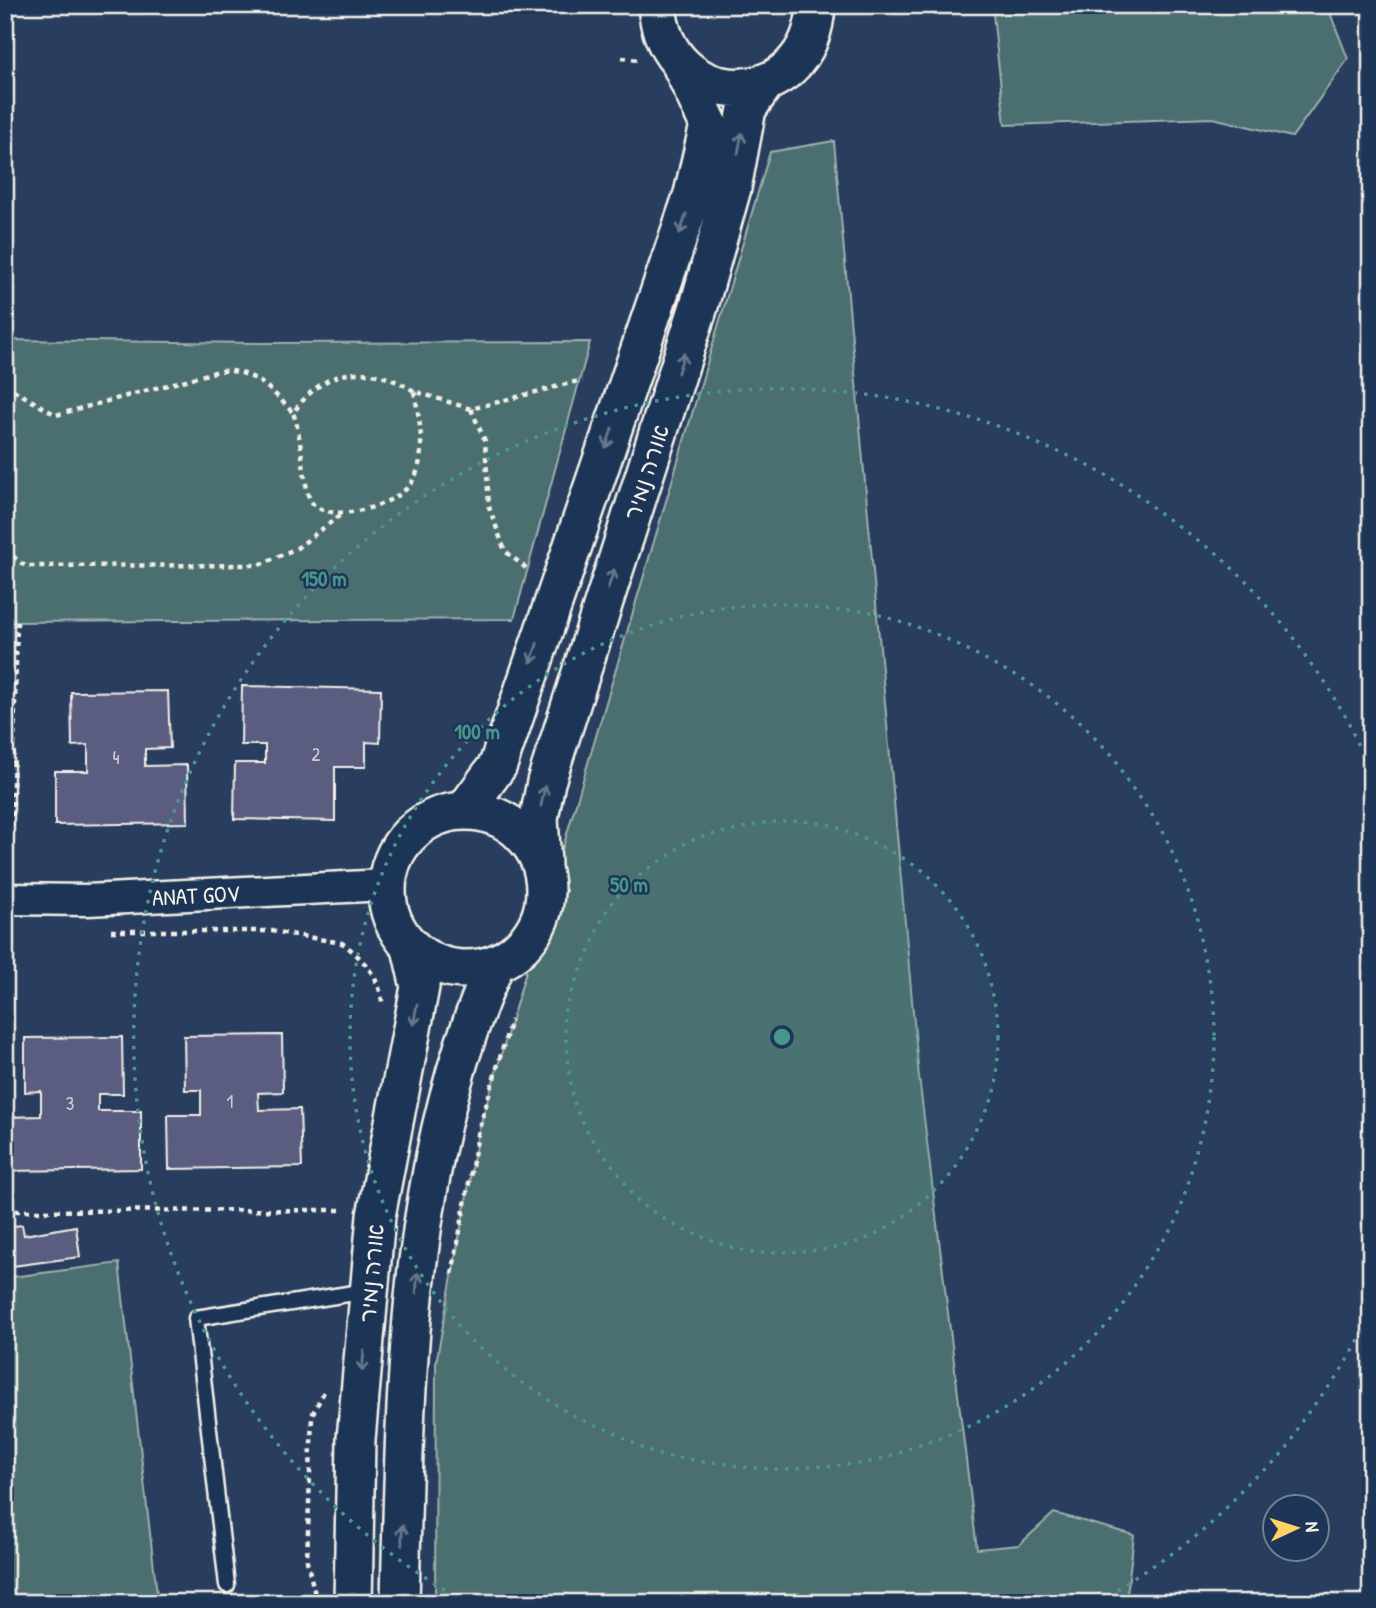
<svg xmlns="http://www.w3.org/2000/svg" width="1376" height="1608" viewBox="0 0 1376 1608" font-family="'Patrick Hand','Playpen Sans Hebrew',sans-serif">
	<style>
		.green { fill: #4c6e70; stroke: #a0b0ac; stroke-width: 2 }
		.building { fill: #5a5c80; stroke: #f4f1e8; stroke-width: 2 }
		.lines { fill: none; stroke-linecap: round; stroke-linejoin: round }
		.service-casing { stroke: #f4f1e8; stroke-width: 19 }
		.minor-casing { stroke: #f4f1e8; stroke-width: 35 }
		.tertiary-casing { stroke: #f4f1e8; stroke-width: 42 }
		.path { stroke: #f4f1e8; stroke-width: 4.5; stroke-dasharray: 5 5; stroke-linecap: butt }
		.service { stroke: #1d3557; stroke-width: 14 }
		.minor { stroke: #1d3557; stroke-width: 30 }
		.tertiary { stroke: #1d3557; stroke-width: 37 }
		.oneway { stroke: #68778a }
		.ring { fill: none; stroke: #48958c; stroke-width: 3.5; stroke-dasharray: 3.5 7 }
		.labels { text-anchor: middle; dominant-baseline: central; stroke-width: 5; stroke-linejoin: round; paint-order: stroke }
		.number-label { font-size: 19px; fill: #ceccce }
		.street-label { font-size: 23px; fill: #f4f1e8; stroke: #1d3557 }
		.centre { fill: #48958c; stroke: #1d3557; stroke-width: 3.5 }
		.ring-label { font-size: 21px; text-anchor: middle; font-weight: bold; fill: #48958c; stroke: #1d3557; stroke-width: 5; stroke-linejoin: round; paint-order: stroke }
	</style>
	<rect width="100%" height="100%" fill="#293d5f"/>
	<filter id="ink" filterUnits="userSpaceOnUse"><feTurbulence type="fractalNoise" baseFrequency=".0143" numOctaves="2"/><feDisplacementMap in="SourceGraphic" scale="14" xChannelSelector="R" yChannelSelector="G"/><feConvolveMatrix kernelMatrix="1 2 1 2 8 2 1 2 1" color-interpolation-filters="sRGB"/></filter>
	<g filter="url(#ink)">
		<path class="green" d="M 992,5 L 1327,5 L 1348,59 L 1292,137 L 1213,118 L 1005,125 Z
			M 834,141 L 919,1077 L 977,1549 L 1019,1545 L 1054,1513 L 1134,1535 L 1126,1603 L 435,1603 L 436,1363 L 479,1129 L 770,152 Z
			M 5,340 L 258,343 L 590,342 L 514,619 L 5,622 Z
			M 119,1263 L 158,1603 L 5,1603 L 5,1278 Z"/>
		<path class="building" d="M 242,686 L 381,689 L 380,743 L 366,742 L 366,767 L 335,767 L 335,821 L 234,819 L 235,763 L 265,763 L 265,745 L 241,745 Z
			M 168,691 L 170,748 L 145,749 L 145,766 L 187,765 L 188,823 L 55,825 L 55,771 L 88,771 L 88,745 L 72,746 L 71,692 Z
			M 282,1035 L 283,1092 L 258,1093 L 259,1110 L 300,1109 L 302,1167 L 169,1169 L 168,1115 L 201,1115 L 201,1090 L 185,1090 L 184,1036 Z
			M 122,1037 L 123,1094 L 98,1094 L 98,1111 L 141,1111 L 141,1169 L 8,1171 L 8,1117 L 41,1116 L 41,1091 L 25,1092 L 25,1038 Z
			M 22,1225 L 24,1235 L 76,1226 L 80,1257 L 5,1267 L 5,1227 Z"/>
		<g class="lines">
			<g class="service-casing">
				<path id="service" d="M 227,1585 L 196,1318 L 354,1293 L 368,1295"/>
			</g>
			<g class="minor-casing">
				<g id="minor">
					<path id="s1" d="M 5,899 L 87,900 L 386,885"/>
				</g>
			</g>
			<g class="tertiary-casing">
				<path id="tertiary" d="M 657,5 C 665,115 811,115 816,5
					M 465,810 L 498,765 L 693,194 L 709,125 L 682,67
					M387 890a79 79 0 1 1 158 0a79 79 0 1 1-158 0Z
					M 542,864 L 539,818 L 546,782 L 699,306 L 732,188 L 747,109 L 765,83
					M 353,1603 L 356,1439 L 376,1216 L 420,987 L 411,948
					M 400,1603 C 405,1391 406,1161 495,965"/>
			</g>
			<path class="path" d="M 5,10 L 6,10
				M 622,58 L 639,60
				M 5,385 L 56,415 L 219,371 C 252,368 272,390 293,413
				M 414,391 C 367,362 325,367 293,413 C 302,434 304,492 311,502 C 331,526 398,505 412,482 C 428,457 419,417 414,391 L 471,409 L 582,380
				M 471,409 L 485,441 L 489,507 L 505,551 L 526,568
				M 5,550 L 25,566 L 259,565 L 297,548 L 343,513
				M 11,866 L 17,622
				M 111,931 L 272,931 L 342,943 C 362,957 380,978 382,1002
				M 528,965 L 561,905 L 565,888
				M 5,1211 L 344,1210
				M 452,1274 L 479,1129 L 511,1020
				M 317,1603 L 307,1561 L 312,1415 L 326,1388"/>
			<use href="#service" class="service"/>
			<use href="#minor" class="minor"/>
			<use href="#tertiary" class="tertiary"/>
		</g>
		<defs><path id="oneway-shaft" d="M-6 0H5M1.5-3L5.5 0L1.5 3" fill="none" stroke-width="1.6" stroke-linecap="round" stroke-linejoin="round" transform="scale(1.75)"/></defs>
		<g class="oneway">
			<use href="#oneway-shaft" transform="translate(740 143) rotate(-79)"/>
			<use href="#oneway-shaft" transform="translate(683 224) rotate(109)"/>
			<use href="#oneway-shaft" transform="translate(681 363) rotate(-72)"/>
			<use href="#oneway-shaft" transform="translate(609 438) rotate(109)"/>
			<use href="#oneway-shaft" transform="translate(611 579) rotate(-72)"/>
			<use href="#oneway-shaft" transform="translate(534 653) rotate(109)"/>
			<use href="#oneway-shaft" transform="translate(543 796) rotate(-78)"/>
			<use href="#oneway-shaft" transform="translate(415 1015) rotate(100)"/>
			<use href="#oneway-shaft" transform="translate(417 1283) rotate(-85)"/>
			<use href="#oneway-shaft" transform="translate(363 1361) rotate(95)"/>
			<use href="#oneway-shaft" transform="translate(402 1535) rotate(-89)"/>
		</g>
	</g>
	<circle cx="782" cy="1037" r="216" fill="#48958c" fill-opacity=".12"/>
	<g class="ring">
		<circle cx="782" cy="1037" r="216"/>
		<circle cx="782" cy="1037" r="432"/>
		<path d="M1369 1311A648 648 0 0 1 1101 1601M463 1601A648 648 0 1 1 1369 763"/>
	</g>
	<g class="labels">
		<g class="number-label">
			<text x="316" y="754">2</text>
			<text x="116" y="757">4</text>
			<text x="230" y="1101">1</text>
			<text x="70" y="1103">3</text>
		</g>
		<g class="street-label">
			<text transform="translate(646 472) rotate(-72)">אורה נמיר</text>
			<text stroke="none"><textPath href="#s1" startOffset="191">ANAT GOV</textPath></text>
			<text transform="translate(371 1273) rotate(-85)">אורה נמיר</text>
		</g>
	</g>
	<circle cx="782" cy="1037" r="10" class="centre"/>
	<g class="ring-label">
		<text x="324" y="586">150 m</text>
		<text x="477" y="739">100 m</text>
		<text x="629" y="892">50 m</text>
	</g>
	<rect width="1376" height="1608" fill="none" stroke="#1d3557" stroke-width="28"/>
	<rect x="14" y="14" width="1348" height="1580" fill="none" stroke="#f4f1e8" stroke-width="2.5" filter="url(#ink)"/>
	<g transform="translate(1296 1528) rotate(86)"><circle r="33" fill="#1d3557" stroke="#738091" stroke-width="2"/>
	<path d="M0-5L12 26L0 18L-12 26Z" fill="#ffd166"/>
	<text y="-10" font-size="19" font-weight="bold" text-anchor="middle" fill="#f4f1e8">N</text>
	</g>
</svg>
